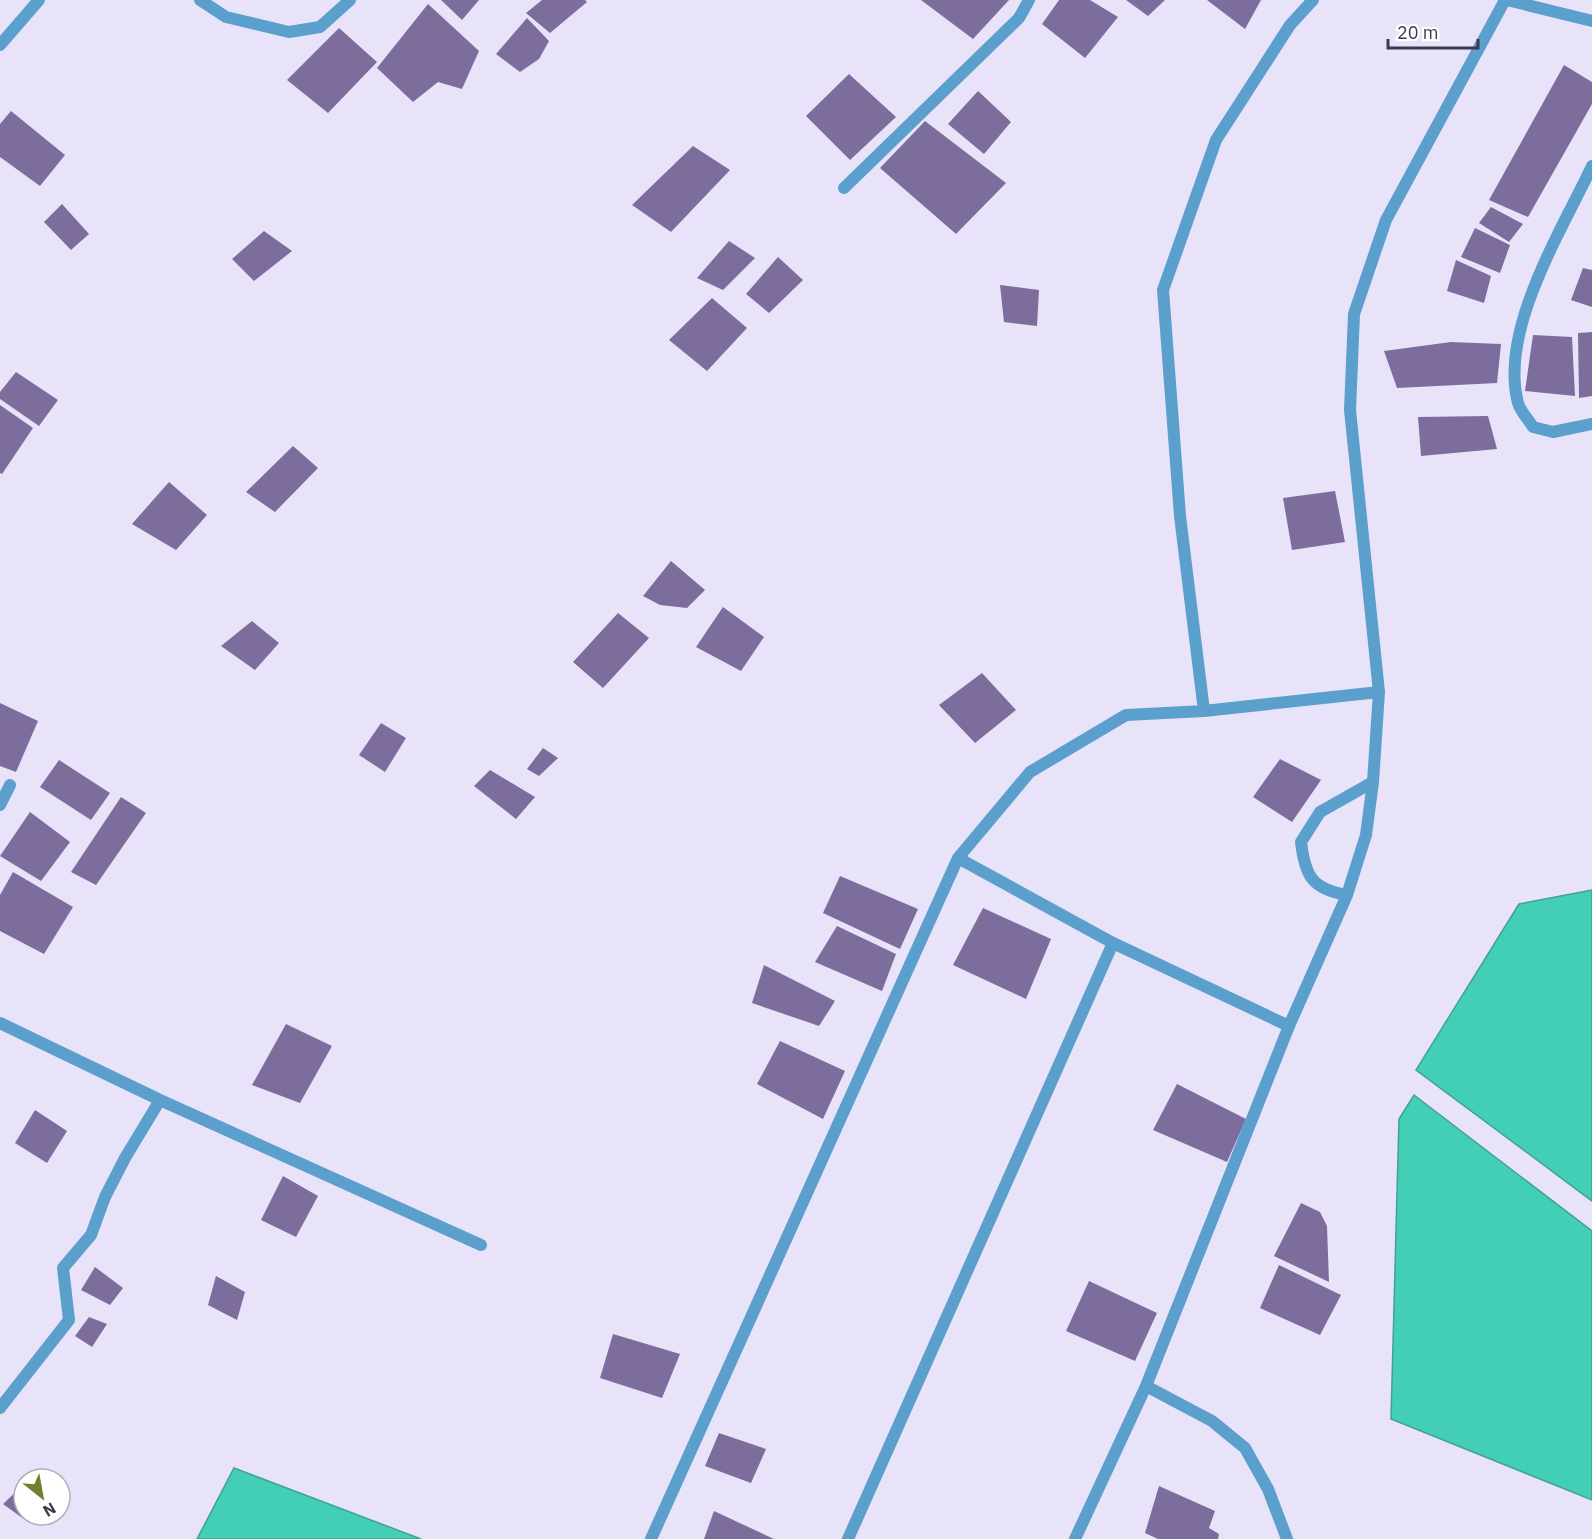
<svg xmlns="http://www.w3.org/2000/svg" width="1592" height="1539" viewBox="0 0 1592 1539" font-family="'IBM Plex Sans',sans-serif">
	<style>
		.water { fill: #43ceb6; stroke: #42a197; stroke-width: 1.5 }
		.building { fill: #7c6d9d }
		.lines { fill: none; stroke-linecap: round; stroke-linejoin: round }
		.street { stroke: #5b9fcc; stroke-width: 12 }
	</style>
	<rect width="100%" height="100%" fill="#e9e3f9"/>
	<path class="water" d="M 1592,890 L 1592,1201 L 1416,1070 L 1519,904 Z
		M 1414,1095 L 1592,1231 L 1592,1500 L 1391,1419 L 1399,1119 Z
		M 234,1468 L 421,1539 L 197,1539 Z"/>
	<path class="building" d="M 441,0 L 479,0 L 462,20 Z
		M 542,0 L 585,0 L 587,2 L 550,33 L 526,13 Z
		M 921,0 L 1009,0 L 973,39 Z
		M 1059,0 L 1090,0 L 1118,17 L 1085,58 L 1042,24 Z
		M 1126,0 L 1165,0 L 1148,16 Z
		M 1207,0 L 1261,0 L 1245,29 Z
		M 428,4 L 479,51 L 462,89 L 438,82 L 413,102 L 377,68 Z
		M 527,18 L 549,41 L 539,59 L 520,72 L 496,54 Z
		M 339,28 L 377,62 L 328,113 L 287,80 Z
		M 1564,65 L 1592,82 L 1592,104 L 1528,217 L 1489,200 Z
		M 849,74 L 896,117 L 850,160 L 806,116 Z
		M 978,91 L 1011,122 L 984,154 L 948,124 Z
		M 11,111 L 65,155 L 40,186 L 0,157 L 0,124 Z
		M 925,121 L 1006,183 L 956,234 L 880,168 Z
		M 693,146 L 730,170 L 671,232 L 632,205 Z
		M 62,204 L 89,234 L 71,250 L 44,222 Z
		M 1491,207 L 1523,224 L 1509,242 L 1479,223 Z
		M 1475,228 L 1510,245 L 1500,273 L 1461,257 Z
		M 264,231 L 292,251 L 254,281 L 232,259 Z
		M 729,241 L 755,258 L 723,290 L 697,278 Z
		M 778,257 L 803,280 L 769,313 L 746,294 Z
		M 1456,260 L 1491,276 L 1484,303 L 1447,291 Z
		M 1583,268 L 1592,270 L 1592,307 L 1571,300 Z
		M 1000,285 L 1039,290 L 1037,326 L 1004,322 Z
		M 712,298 L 747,328 L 707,371 L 669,340 Z
		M 1592,332 L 1592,396 L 1579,398 L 1578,333 Z
		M 1533,335 L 1572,337 L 1575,396 L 1525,391 Z
		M 1451,342 L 1501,344 L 1497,383 L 1397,388 L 1384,351 Z
		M 16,372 L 58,400 L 39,426 L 0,399 L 0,392 Z
		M 0,405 L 33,428 L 2,474 L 0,473 Z
		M 1488,416 L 1497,449 L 1421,456 L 1418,417 Z
		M 293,446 L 318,468 L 275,512 L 246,492 Z
		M 169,482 L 207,515 L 176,550 L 132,524 Z
		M 1335,491 L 1345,542 L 1292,550 L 1283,498 Z
		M 671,561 L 705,590 L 687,608 L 660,605 L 643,596 Z
		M 723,607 L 764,637 L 741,671 L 696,647 Z
		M 618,613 L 649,638 L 603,688 L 573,662 Z
		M 252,621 L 279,643 L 255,670 L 221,646 Z
		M 982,673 L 1016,710 L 975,743 L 939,705 Z
		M 0,703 L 38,721 L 16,772 L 0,766 Z
		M 381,723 L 406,738 L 385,772 L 359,755 Z
		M 543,748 L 558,758 L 539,776 L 527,769 Z
		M 1280,759 L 1321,780 L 1292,822 L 1253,797 Z
		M 59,760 L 110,793 L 91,820 L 40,787 Z
		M 490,770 L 535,797 L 516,819 L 474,786 Z
		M 121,797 L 146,813 L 96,885 L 71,872 Z
		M 30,812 L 70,842 L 41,881 L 0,856 Z
		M 13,872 L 73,907 L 44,954 L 0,931 L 0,895 Z
		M 840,876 L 918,909 L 900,949 L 823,913 Z
		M 983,908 L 1051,939 L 1026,999 L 953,965 Z
		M 837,926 L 896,954 L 882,991 L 815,962 Z
		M 764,965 L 835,1001 L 819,1026 L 752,1003 Z
		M 286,1024 L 332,1046 L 300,1103 L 252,1085 Z
		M 780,1041 L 845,1071 L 823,1119 L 757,1084 Z
		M 1177,1084 L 1246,1119 L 1227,1162 L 1153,1130 Z
		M 35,1110 L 67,1131 L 47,1163 L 15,1143 Z
		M 283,1176 L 318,1196 L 296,1237 L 261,1220 Z
		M 1301,1203 L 1320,1212 L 1327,1226 L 1329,1282 L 1274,1256 Z
		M 1279,1265 L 1341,1295 L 1320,1335 L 1260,1308 Z
		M 95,1267 L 123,1288 L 110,1305 L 81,1290 Z
		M 216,1276 L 245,1292 L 237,1320 L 208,1305 Z
		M 1089,1281 L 1157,1313 L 1135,1361 L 1066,1331 Z
		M 89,1317 L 107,1324 L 92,1347 L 75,1336 Z
		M 613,1334 L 680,1354 L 662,1398 L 600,1378 Z
		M 719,1433 L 766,1449 L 751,1483 L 705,1466 Z
		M 22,1486 L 24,1488 L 24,1515 L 33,1515 L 28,1522 L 3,1504 Z
		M 1159,1486 L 1215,1511 L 1209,1528 L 1219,1534 L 1218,1539 L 1158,1539 L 1145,1533 Z
		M 714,1511 L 774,1539 L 704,1539 Z"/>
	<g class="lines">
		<path class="street" d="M 200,0 L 226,17 L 289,32 L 320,27 L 350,0
			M 1507,0 L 1592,21
			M 0,45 L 39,0
			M 1592,166 C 1561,232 1499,330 1518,403 C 1520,411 1529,420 1533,427 L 1553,432 L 1592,424
			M 844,188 L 1019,18 L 1029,0
			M 1204,711 L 1180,516 L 1163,290 L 1216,140 L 1290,25 L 1313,0
			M 0,805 L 10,785
			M 958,858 L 1113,943 L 1289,1026
			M 1347,895 C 1312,889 1305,876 1301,842 L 1320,812 L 1373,782
			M 0,1023 L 160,1100 L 481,1245
			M 1146,1386 L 1212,1421 L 1245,1448 L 1268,1489 L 1287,1539
			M 0,1408 L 69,1320 L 63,1268 L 91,1235 L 105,1197 L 125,1158 L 160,1100
			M 651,1539 L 958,858 L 1030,772 L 1126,715 L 1204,711 L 1379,692
			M 848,1539 L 1113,943
			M 1075,1539 L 1146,1386 L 1289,1026 L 1347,895 L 1366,835 L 1373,782 L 1379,692 L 1350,410 L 1354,314 L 1386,220 L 1505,0"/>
	</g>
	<g transform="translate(42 1497) rotate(149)"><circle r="28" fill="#ffffff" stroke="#b2afb8" stroke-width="1.5"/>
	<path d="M0-4.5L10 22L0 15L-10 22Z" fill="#71802e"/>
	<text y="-9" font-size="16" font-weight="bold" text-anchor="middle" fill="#3f384e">N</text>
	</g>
	<path d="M1388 39v9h90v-9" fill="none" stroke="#3f384e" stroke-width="3"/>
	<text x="1397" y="39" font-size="18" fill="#3f384e" stroke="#ffffff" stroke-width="4.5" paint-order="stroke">20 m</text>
</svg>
